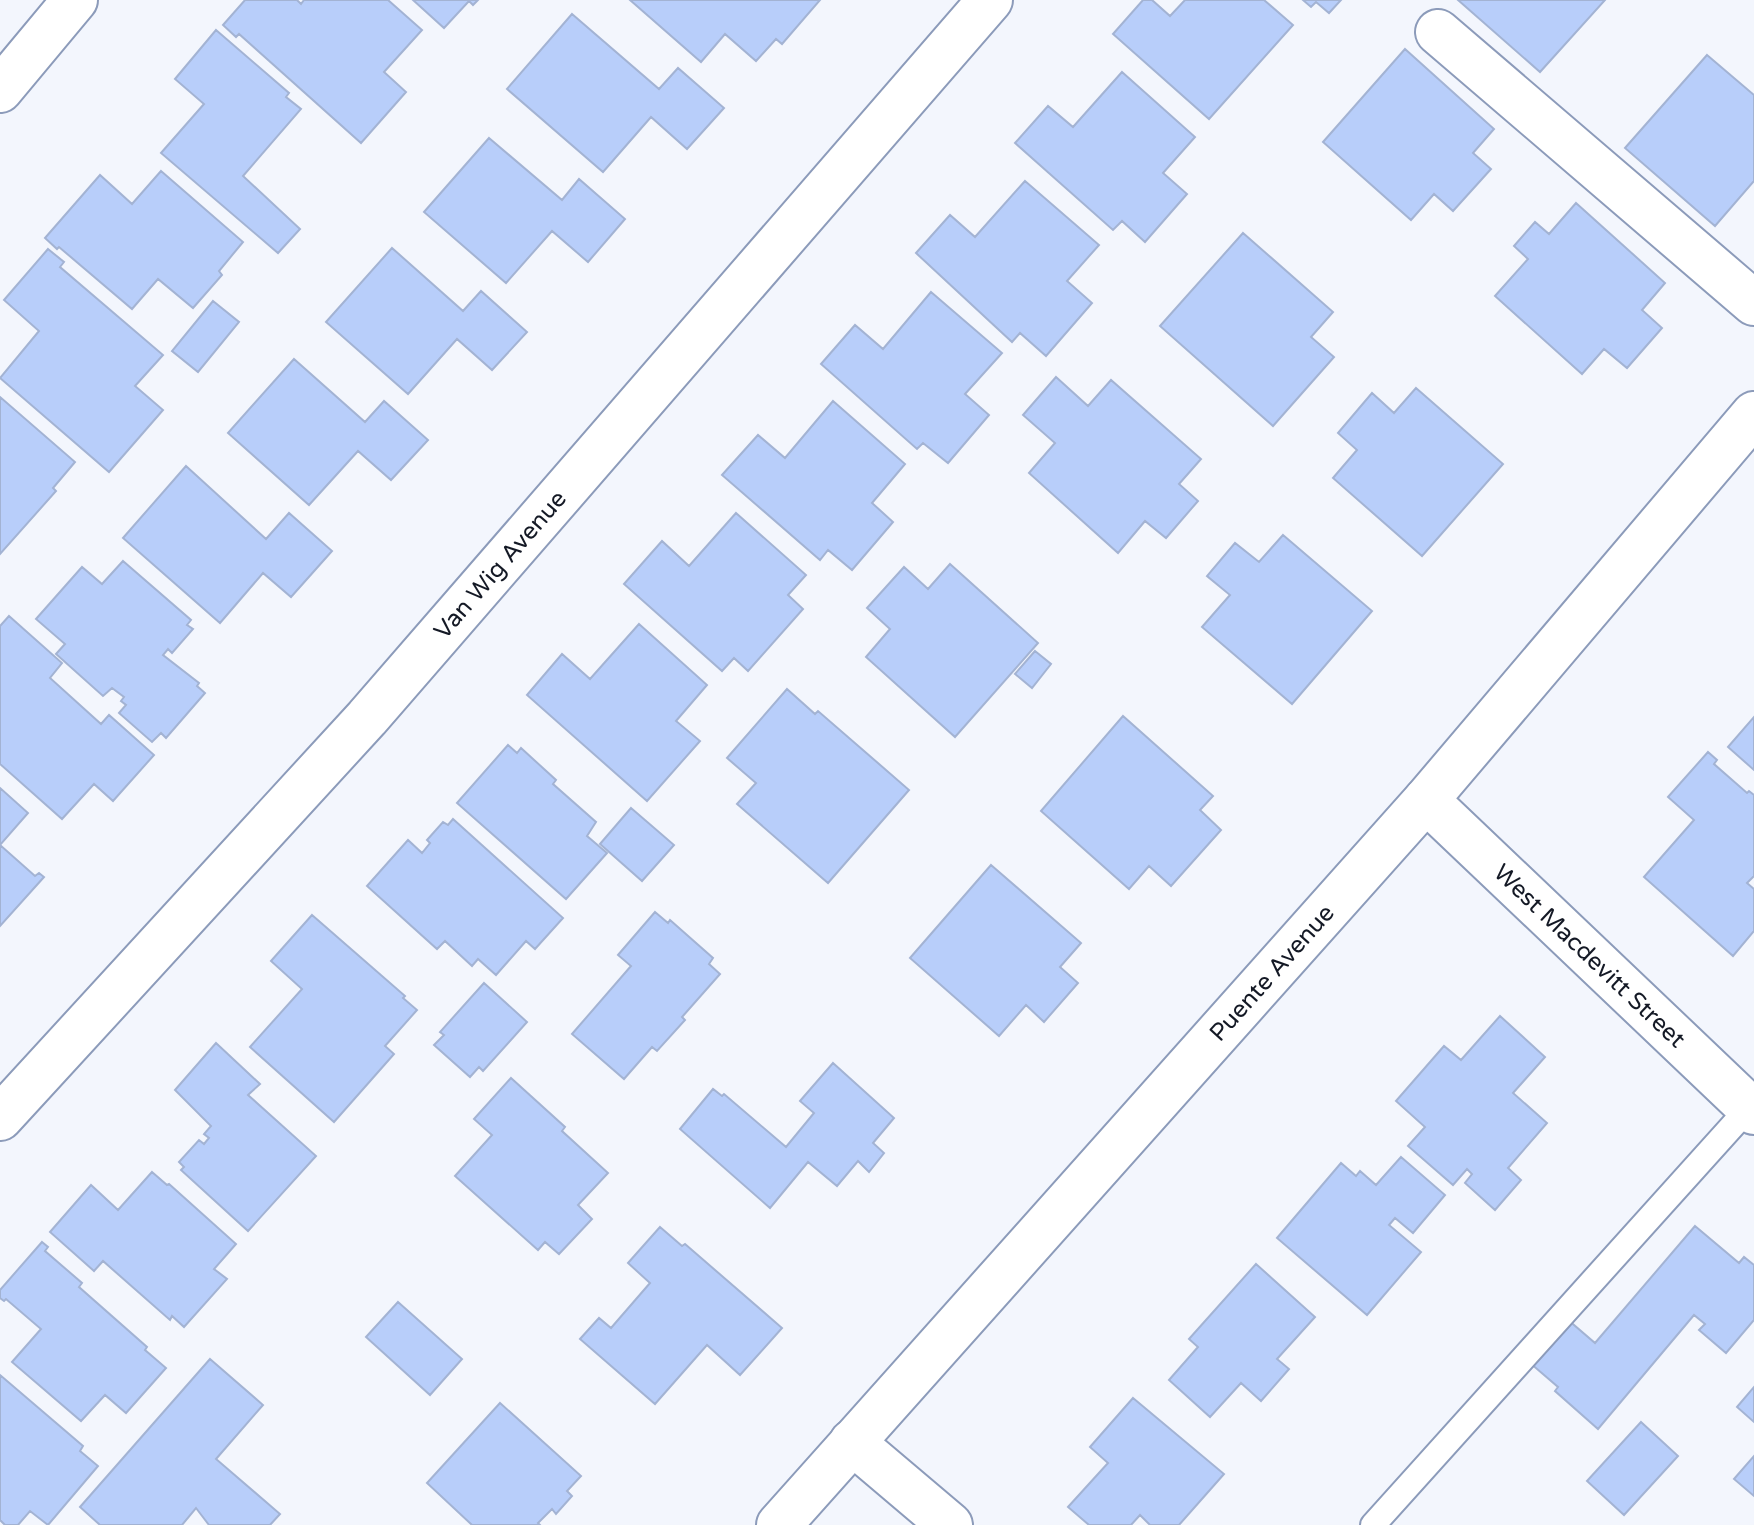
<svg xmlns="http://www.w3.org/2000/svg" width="1754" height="1525" viewBox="0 0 1754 1525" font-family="'Varela Round',sans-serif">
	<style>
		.building { fill: #b8cefa; stroke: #a3b3d3; stroke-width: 2 }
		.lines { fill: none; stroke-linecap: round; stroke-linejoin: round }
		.lane-casing { stroke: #8c9bba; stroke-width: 28 }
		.street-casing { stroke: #8c9bba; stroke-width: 48 }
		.secondary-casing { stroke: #8c9bba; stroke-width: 48 }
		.lane { stroke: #fff; stroke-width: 24 }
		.street { stroke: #fff; stroke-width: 44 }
		.secondary { stroke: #fff; stroke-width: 44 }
		.labels { text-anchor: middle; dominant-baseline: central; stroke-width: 7; stroke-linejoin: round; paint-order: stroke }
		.street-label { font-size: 24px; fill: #141925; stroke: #fff }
	</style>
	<rect width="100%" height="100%" fill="#f3f6fd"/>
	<path class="building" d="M 245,0 L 297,0 L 301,4 L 304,0 L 388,0 L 422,30 L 384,72 L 406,92 L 361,143 L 239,34 L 236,37 L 223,25 Z
		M 413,0 L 478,0 L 473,5 L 469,1 L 444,28 Z
		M 630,0 L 820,0 L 782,44 L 776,39 L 756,61 L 725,34 L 701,62 Z
		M 1143,0 L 1152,0 L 1170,16 L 1185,0 L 1264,0 L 1293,25 L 1209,119 L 1113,34 Z
		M 1303,0 L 1341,0 L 1329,13 L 1316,2 L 1311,7 Z
		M 1458,0 L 1605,0 L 1540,72 Z
		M 572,14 L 659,89 L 678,68 L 724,108 L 687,149 L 651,117 L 603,172 L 507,89 Z
		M 216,30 L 289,93 L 286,97 L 301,109 L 243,176 L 300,229 L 278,253 L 161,153 L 204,104 L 175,79 Z
		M 1405,49 L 1494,129 L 1473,153 L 1491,169 L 1453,211 L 1434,194 L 1411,220 L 1323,142 Z
		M 1707,55 L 1754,95 L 1754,181 L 1715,226 L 1625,148 Z
		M 1122,72 L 1195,137 L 1163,173 L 1187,194 L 1145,242 L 1122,221 L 1113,230 L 1015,143 L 1048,106 L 1073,127 Z
		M 489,138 L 562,200 L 579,179 L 625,219 L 588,262 L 552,231 L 506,283 L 424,212 Z
		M 161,171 L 243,242 L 219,271 L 222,275 L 193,308 L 158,279 L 132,309 L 59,247 L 57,249 L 45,238 L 100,175 L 132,204 Z
		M 1025,181 L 1099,245 L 1067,281 L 1092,303 L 1046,356 L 1020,333 L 1012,342 L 916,253 L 950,215 L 975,237 Z
		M 1576,203 L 1665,283 L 1642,310 L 1662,328 L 1627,368 L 1604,349 L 1582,374 L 1495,296 L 1528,259 L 1514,246 L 1535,222 L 1549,234 Z
		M 1243,233 L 1333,312 L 1311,337 L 1334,357 L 1273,426 L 1160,326 Z
		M 392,248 L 463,311 L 481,291 L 527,332 L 492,370 L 457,339 L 408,394 L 326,322 Z
		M 48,249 L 64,262 L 60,267 L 163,355 L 135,386 L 163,410 L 109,472 L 0,378 L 39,331 L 4,300 Z
		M 931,292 L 1002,353 L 965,394 L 989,415 L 948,463 L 923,443 L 917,449 L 821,364 L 855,325 L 883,349 Z
		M 213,301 L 239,322 L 198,372 L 172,351 Z
		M 294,359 L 365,422 L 384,401 L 428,440 L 391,480 L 358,451 L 309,505 L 228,433 Z
		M 1056,377 L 1088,406 L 1111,380 L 1201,459 L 1179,484 L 1198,501 L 1166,538 L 1145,521 L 1118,553 L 1029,473 L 1055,443 L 1023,415 Z
		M 1416,388 L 1503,464 L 1422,556 L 1333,478 L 1357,450 L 1338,433 L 1372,393 L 1394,413 Z
		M 0,397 L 75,462 L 53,488 L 56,491 L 0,554 Z
		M 833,401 L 905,464 L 872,503 L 893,522 L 852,570 L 828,550 L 820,560 L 722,475 L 758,435 L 785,458 Z
		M 186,466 L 266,539 L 289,513 L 332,551 L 291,597 L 263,573 L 220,623 L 123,538 Z
		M 736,513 L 806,575 L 788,595 L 803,609 L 748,671 L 734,658 L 722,671 L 624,584 L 662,541 L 689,566 Z
		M 1283,535 L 1372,611 L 1292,704 L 1202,627 L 1230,595 L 1207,576 L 1235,543 L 1259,562 Z
		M 123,561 L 191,620 L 187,625 L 193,629 L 172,653 L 168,649 L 163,655 L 199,683 L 197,686 L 205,693 L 166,738 L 161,733 L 152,742 L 119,713 L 126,705 L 121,701 L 124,697 L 112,688 L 103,696 L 56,654 L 65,644 L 36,619 L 82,567 L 102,584 Z
		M 950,564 L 1038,643 L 955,737 L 866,657 L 890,629 L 867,608 L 904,567 L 928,589 Z
		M 9,616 L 62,663 L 50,678 L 101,724 L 109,715 L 154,755 L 113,801 L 94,784 L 62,819 L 0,764 L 0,626 Z
		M 639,624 L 707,685 L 676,721 L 700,741 L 647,801 L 527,695 L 562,654 L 590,679 Z
		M 1035,651 L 1051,664 L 1032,688 L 1015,674 Z
		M 787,689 L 815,714 L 818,711 L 909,790 L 828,883 L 737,804 L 756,783 L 727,758 Z
		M 1123,716 L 1213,796 L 1200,810 L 1221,830 L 1171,886 L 1149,866 L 1129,889 L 1041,811 Z
		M 1754,717 L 1754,770 L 1728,747 Z
		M 508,745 L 517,753 L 521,748 L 556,780 L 553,784 L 596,822 L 587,836 L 607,853 L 566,899 L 457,803 Z
		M 1708,752 L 1717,760 L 1714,764 L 1747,793 L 1749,791 L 1754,795 L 1754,876 L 1747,883 L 1754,889 L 1754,931 L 1733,956 L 1644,877 L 1694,820 L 1668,797 Z
		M 0,788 L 28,813 L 0,845 Z
		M 631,808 L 674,845 L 642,881 L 600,844 Z
		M 453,819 L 563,918 L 535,949 L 526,941 L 496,975 L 478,959 L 472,966 L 445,941 L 437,949 L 367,886 L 408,840 L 422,853 L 430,843 L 427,840 L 443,822 L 448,825 Z
		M 0,845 L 35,876 L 39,873 L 44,877 L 0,926 Z
		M 991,865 L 1081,943 L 1060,967 L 1078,983 L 1044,1022 L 1026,1005 L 999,1036 L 910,958 Z
		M 655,912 L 668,923 L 670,920 L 713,958 L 709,964 L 720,974 L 682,1017 L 685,1020 L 657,1051 L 652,1047 L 624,1079 L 572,1034 L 631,966 L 618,955 Z
		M 312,915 L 405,996 L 403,998 L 417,1010 L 385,1046 L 394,1054 L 334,1122 L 250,1047 L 302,989 L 271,961 Z
		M 484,983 L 527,1022 L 483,1071 L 479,1067 L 470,1077 L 434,1045 L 444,1035 L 440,1032 Z
		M 1500,1016 L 1545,1057 L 1513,1093 L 1547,1123 L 1508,1168 L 1521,1180 L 1495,1210 L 1465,1183 L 1472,1174 L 1467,1169 L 1453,1185 L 1408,1146 L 1425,1127 L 1396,1101 L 1444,1046 L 1461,1060 Z
		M 216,1043 L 260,1084 L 248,1095 L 316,1156 L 248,1231 L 181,1170 L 184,1167 L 179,1162 L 199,1140 L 204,1144 L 209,1138 L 204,1134 L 211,1126 L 175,1090 Z
		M 833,1063 L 894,1118 L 873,1143 L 884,1153 L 869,1172 L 858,1161 L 837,1186 L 808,1162 L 770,1208 L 680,1129 L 713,1089 L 722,1096 L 724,1094 L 786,1147 L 814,1113 L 800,1101 Z
		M 511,1078 L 565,1127 L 562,1131 L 608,1173 L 578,1205 L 592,1219 L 559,1254 L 545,1242 L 538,1250 L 455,1176 L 492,1135 L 474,1119 Z
		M 1401,1157 L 1445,1195 L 1413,1233 L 1395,1218 L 1389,1225 L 1421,1252 L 1367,1315 L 1277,1238 L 1341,1163 L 1356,1176 L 1360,1171 L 1376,1185 Z
		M 152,1172 L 167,1185 L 169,1184 L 236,1244 L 214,1269 L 227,1279 L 184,1327 L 172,1316 L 170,1320 L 103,1261 L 94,1271 L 50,1232 L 91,1185 L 118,1210 Z
		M 1695,1226 L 1739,1263 L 1744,1257 L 1754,1265 L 1754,1320 L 1726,1353 L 1699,1330 L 1705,1324 L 1694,1315 L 1598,1429 L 1555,1391 L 1558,1387 L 1530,1363 L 1567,1319 L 1595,1343 Z
		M 660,1227 L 682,1246 L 685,1244 L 782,1328 L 740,1375 L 707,1345 L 655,1404 L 580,1339 L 599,1318 L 611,1328 L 650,1283 L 628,1263 Z
		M 42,1242 L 48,1247 L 45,1251 L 82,1283 L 79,1287 L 147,1347 L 145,1350 L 166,1368 L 126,1413 L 105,1395 L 81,1421 L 12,1362 L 41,1329 L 6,1299 L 4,1301 L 0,1298 L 0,1290 Z
		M 1256,1264 L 1315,1317 L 1277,1359 L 1289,1369 L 1261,1401 L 1241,1383 L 1210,1417 L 1169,1380 L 1198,1347 L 1189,1339 Z
		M 398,1302 L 462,1359 L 430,1395 L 366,1337 Z
		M 210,1359 L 263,1405 L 216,1459 L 280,1514 L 270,1525 L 209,1525 L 196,1508 L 182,1525 L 100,1525 L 80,1507 Z
		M 0,1375 L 83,1446 L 80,1451 L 98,1466 L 48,1525 L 30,1511 L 18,1525 L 5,1525 L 0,1520 Z
		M 1754,1387 L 1754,1422 L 1737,1407 Z
		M 1133,1398 L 1224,1474 L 1179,1525 L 1150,1525 L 1140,1515 L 1131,1525 L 1089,1525 L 1068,1507 L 1108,1463 L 1090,1447 Z
		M 500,1403 L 581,1476 L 567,1491 L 572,1496 L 556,1514 L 552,1509 L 538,1523 L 540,1525 L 472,1525 L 427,1483 Z
		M 1641,1422 L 1678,1456 L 1624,1515 L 1587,1481 Z
		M 1754,1456 L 1754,1496 L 1734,1479 Z"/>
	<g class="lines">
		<g class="lane-casing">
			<path id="lane" d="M 1373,1525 L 1754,1102"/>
		</g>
		<g class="street-casing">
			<g id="street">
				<path d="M 1438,32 L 1754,303"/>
				<path d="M 0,90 L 75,0"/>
				<path id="s1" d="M 1426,800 L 1754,1112"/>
				<path id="s2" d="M 0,1118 L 367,718 L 990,0"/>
				<path d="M 852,1442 L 950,1525"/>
			</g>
		</g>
		<g class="secondary-casing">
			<g id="secondary">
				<path id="s3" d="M 779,1525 L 1426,800 L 1754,414"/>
			</g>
		</g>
		<use href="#lane" class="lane"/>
		<use href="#street" class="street"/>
		<use href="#secondary" class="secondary"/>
	</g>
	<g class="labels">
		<g class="street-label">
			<text stroke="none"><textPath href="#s2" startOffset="746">Van Wig Avenue</textPath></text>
			<text stroke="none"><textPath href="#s1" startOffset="226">West Macdevitt Street</textPath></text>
			<text stroke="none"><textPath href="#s3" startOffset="740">Puente Avenue</textPath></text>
		</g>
	</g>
</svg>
